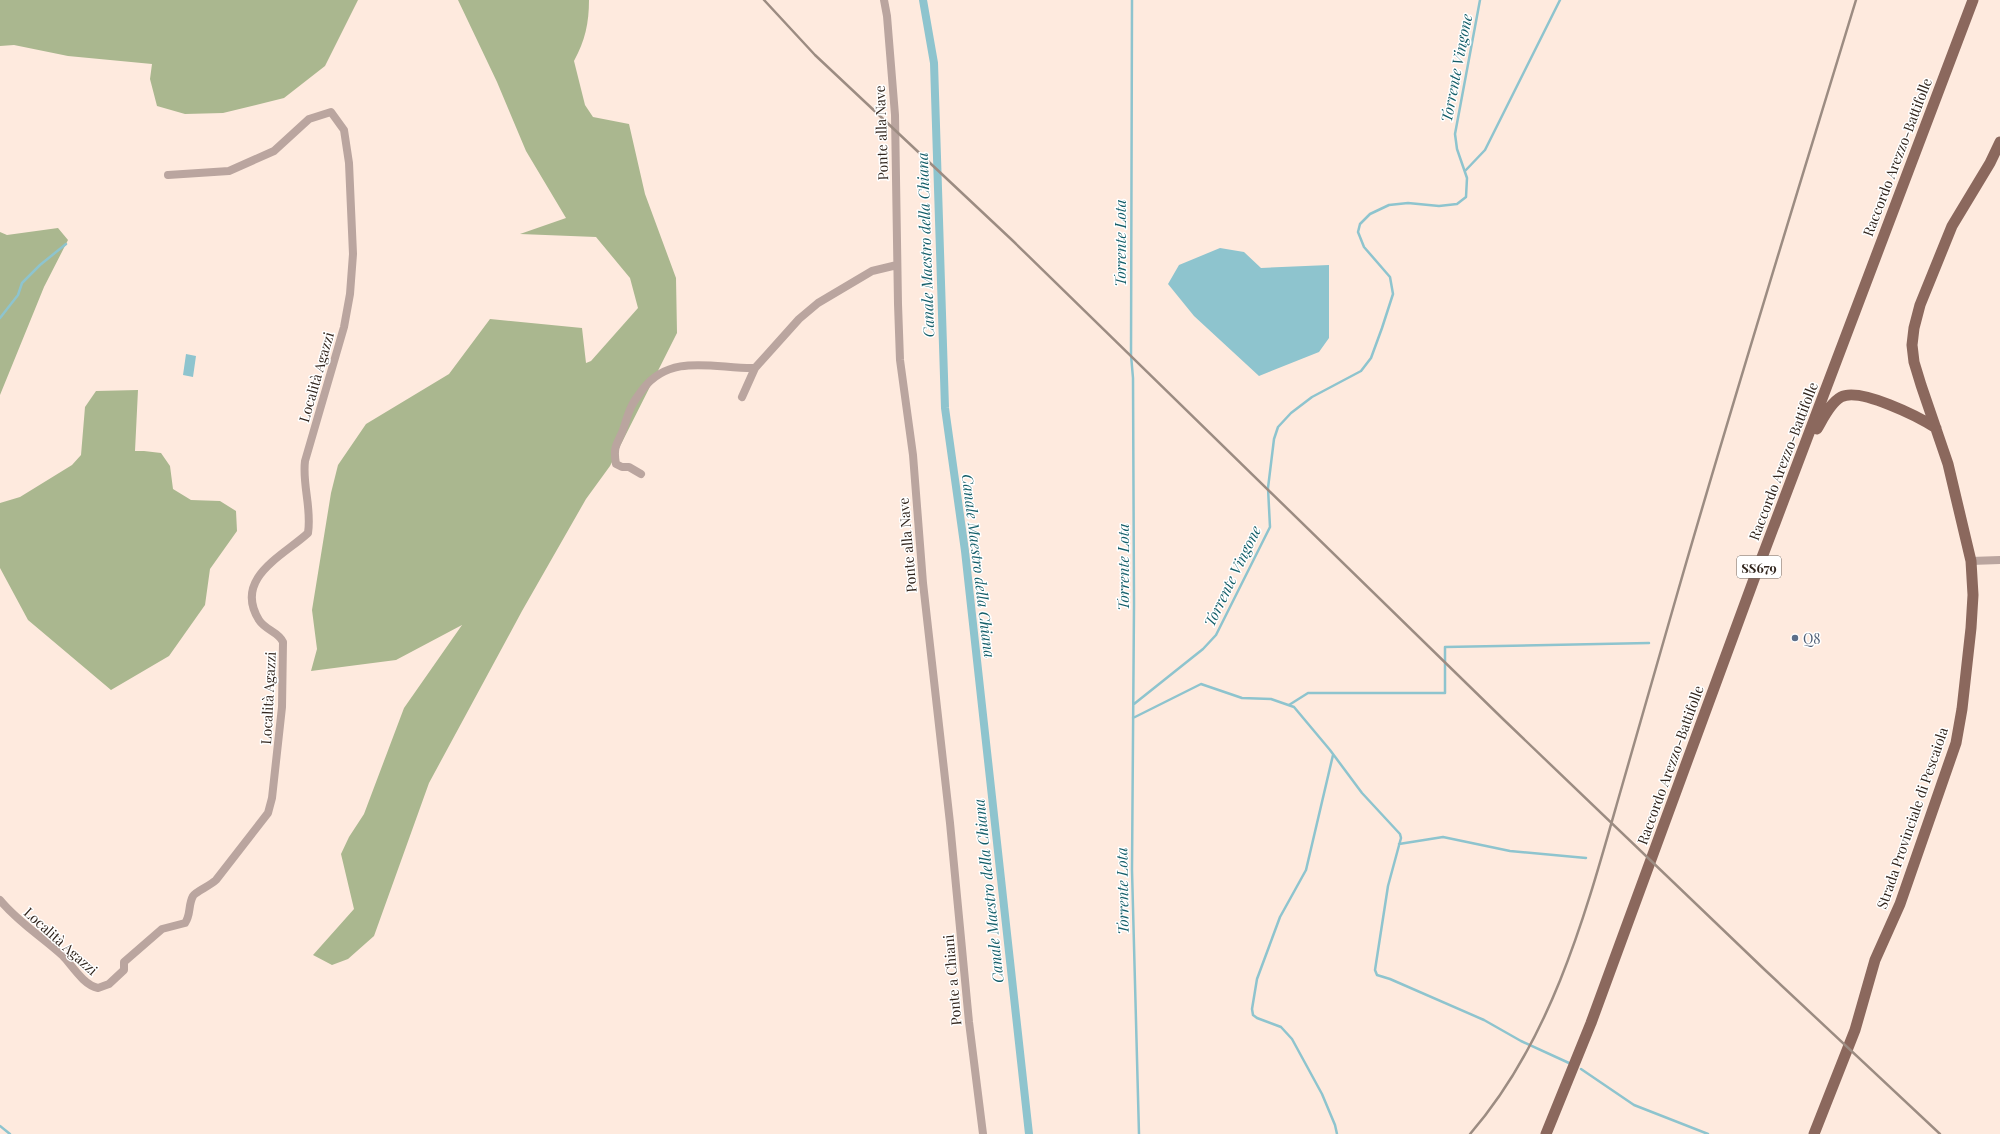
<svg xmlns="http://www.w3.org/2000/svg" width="2000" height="1134" viewBox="0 0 2000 1134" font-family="'Playfair Display',serif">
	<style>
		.forest { fill: #aab78f }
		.water { fill: #8ec4ce }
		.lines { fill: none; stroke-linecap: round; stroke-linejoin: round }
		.stream { stroke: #8ec4ce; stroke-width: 2.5 }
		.canal { stroke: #8ec4ce; stroke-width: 8 }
		.minor { stroke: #baa59f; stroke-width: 8 }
		.major { stroke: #8b685d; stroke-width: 11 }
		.rail { stroke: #9c8c82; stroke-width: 2.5 }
		.service-dot { fill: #5c6f8a; stroke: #fff; stroke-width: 1.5 }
		.labels { text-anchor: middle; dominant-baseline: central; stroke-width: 3; stroke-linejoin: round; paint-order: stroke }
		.shield { fill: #fff; stroke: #6f6661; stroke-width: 1 }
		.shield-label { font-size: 13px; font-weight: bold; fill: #31251d }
		.street-label { font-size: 14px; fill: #31251d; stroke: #fff }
		.service-label { font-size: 14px; fill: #4e5e75; stroke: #fff; text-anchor: start }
		.water-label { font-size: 15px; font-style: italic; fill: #145e69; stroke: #fff }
	</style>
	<rect width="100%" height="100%" fill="#feeade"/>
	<path class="forest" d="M 0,0 L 358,0 L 325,66 L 284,98 L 223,113 L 185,114 L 157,106 L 150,79 L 152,64 L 68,56 L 14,45 L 0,46 Z
		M 458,0 L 589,0 C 589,23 585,41 574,61 L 585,105 L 593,117 L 629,124 L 645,194 L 676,278 L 677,333 L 610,466 L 586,499 L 522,611 L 429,783 L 374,936 L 348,959 L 332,965 L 313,955 L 354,909 L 341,854 L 349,837 L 364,814 L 404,708 L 462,625 L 396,660 L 311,671 L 317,649 L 312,610 L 331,493 L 338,465 L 366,424 L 449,374 L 490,319 L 582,328 L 586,363 L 591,361 L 638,308 L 630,278 L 596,237 L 520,234 L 566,218 L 526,151 L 497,82 Z
		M 58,228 L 68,240 L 44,287 L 0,395 L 0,232 L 7,235 Z
		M 138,390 L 135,451 L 144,451 L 161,453 L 170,466 L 173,489 L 191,500 L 220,501 L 236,511 L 237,531 L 210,569 L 205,605 L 169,656 L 111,690 L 28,620 L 0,568 L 0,503 L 20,497 L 72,465 L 81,455 L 85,407 L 96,391 Z"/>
	<path class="water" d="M 1220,248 L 1244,252 L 1261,268 L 1329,265 L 1329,338 L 1319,352 L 1259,376 L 1194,316 L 1168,284 L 1179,265 Z
		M 186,354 L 196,356 L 193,377 L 183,375 Z"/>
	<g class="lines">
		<path class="stream" d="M 1132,0 L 1131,355 L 1133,378 L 1134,604 L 1132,870 L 1139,1134
			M 1465,171 L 1485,150 L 1560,0
			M 0,318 L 18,295 L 22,283 L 40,265 L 66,244
			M 1134,704 L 1203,649 L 1216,635 L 1270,527 L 1268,488 L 1274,439 L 1278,427 L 1291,413 L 1312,397 L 1361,371 L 1371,358 L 1382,328 L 1393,294 L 1390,277 L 1364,247 L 1358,232 L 1360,224 L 1370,214 L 1389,205 L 1408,203 L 1439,206 L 1457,204 L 1466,197 L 1467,178 L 1457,149 L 1455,134 L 1480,0
			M 1289,705 L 1308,693 L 1445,693 L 1445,647 L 1649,643
			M 1133,718 L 1201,684 L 1242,698 L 1271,699 L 1294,707 L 1330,750 L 1362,793 L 1400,834 L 1401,838 L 1388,886 L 1375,970 L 1377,975 L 1390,979 L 1484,1020 L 1521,1041 L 1569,1063
			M 1333,755 L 1306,870 L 1280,917 L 1257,979 L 1252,1009 L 1253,1015 L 1257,1018 L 1281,1027 L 1292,1039 L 1322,1094 L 1335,1125 L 1337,1134
			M 1399,844 L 1443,837 L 1510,851 L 1586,858
			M 1581,1069 L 1634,1105 L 1708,1134
			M 0,1126 L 10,1134"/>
		<path class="canal" d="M 923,0 L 934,63 L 945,408 L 965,551 L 1029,1134"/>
		<path class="minor" d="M 884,0 L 887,16 L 895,115 L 898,304 L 900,360 L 913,455 L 923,583 L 950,823 L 969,1022 L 983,1134
			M 742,397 L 755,368 L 799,319 L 818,303 L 872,271 L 897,265
			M 641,474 L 629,467 L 622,467 L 616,464 C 612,442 620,443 625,424 C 630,407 633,402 643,389 C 671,352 716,369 755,368
			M 1971,561 L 2000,560
			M 0,900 C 18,922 41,936 62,955 C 72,965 83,985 98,988 L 109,984 L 124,970 L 124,962 L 162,929 L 185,923 C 191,915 188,905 193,896 C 196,891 210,886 216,880 L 268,813 L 272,798 L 282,707 L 283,642 C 279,632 265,630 259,620 C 233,578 283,556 308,533 C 312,508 302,485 305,461 L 344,327 L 350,294 L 353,254 L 349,163 L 344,130 L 331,112 L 309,119 L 274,151 L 229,171 L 168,175"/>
		<path class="major" d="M 1817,429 C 1823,419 1830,403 1841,397 C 1860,387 1919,417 1936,428
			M 1546,1134 L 1591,1023 L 1761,560 L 1973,0
			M 1814,1134 L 1855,1030 L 1875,960 L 1900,904 L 1956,743 L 1962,709 L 1971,628 L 1973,595 L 1971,561 L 1948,464 L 1921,385 L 1914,362 L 1912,345 L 1914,328 L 1920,305 L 1952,226 L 1990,163 L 2000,142"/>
		<path class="rail" d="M 764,0 L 815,55 L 1012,240 L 1503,719 L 1765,970 L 1940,1134
			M 1470,1134 C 1551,1041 1585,916 1618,800 C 1638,730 1658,660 1678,591 C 1735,393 1796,197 1856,0"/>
	</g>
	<circle class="service-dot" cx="1795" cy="638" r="4"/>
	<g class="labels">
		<rect class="shield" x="1737" y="556" width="44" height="22" rx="3"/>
		<g class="shield-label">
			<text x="1759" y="567">SS679</text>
		</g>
		<g class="street-label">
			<text transform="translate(881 133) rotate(-92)">Ponte alla Nave</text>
			<text transform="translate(1897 157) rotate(-69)">Raccordo Arezzo-Battifolle</text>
			<text transform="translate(316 377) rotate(-74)">Località Agazzi</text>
			<text transform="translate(1783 461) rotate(-69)">Raccordo Arezzo-Battifolle</text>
			<text transform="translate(907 545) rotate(-95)">Ponte alla Nave</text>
			<text transform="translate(268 698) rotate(-87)">Località Agazzi</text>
			<text transform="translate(1670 765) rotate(-70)">Raccordo Arezzo-Battifolle</text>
			<text transform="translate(1912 818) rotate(-71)">Strada Provinciale di Pescaiola</text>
			<text transform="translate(61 941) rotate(42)">Località Agazzi</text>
			<text transform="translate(952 980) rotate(-95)">Ponte a Chiani</text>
		</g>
		<g class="service-label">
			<text x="1803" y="638">Q8</text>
		</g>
		<g class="water-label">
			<text transform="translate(1456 68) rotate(-79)">Torrente Vingone</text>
			<text transform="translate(1120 243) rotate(-90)">Torrente Lota</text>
			<text transform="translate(925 245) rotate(-92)">Canale Maestro della Chiana</text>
			<text transform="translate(979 566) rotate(83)">Canale Maestro della Chiana</text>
			<text transform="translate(1123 567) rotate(-90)">Torrente Lota</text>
			<text transform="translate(1232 576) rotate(-64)">Torrente Vingone</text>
			<text transform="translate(988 891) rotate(-96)">Canale Maestro della Chiana</text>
			<text transform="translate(1122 891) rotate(-91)">Torrente Lota</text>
		</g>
	</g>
</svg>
